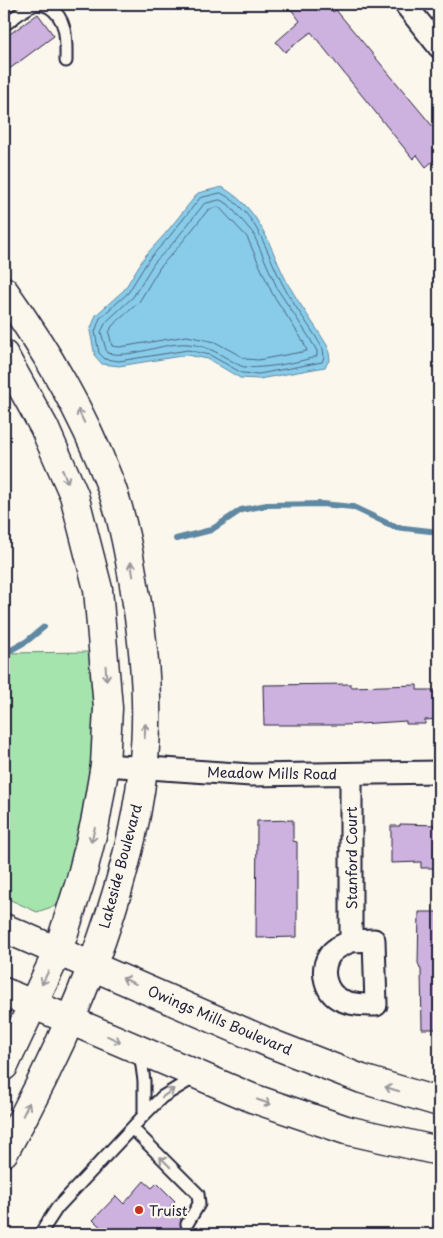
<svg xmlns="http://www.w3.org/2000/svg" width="443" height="1238" viewBox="0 0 443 1238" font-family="'Playpen Sans',sans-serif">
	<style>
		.green { fill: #a5e4ac; stroke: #648374 }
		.water { fill: #88cce9; stroke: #5f88a3 }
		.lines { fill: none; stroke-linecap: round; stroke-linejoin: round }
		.shore { stroke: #4b6681; stroke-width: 1 }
		.stream { stroke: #5f88a3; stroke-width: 6 }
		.building { fill: #cdb1de; stroke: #22223b }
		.lane-casing { stroke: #22223b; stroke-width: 15 }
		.street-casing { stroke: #22223b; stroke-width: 25 }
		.secondary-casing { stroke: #22223b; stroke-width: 31 }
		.primary-casing { stroke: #22223b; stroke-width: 31 }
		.lane { stroke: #fbf7ec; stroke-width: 11 }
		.street { stroke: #fbf7ec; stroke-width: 21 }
		.secondary { stroke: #fbf7ec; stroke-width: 28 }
		.primary { stroke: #fbf7ec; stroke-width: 28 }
		.oneway { stroke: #99979c }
		.poi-dot { fill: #c8321e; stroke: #fbf7ec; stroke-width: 2 }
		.labels { text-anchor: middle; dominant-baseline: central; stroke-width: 4.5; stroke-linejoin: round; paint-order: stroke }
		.street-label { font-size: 14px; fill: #22223b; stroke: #fbf7ec }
		.poi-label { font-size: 14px; fill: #22223b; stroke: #fbf7ec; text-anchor: start }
	</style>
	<rect width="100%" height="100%" fill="#fbf7ec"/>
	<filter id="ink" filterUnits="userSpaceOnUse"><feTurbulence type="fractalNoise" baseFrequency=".02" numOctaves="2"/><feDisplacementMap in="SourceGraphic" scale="10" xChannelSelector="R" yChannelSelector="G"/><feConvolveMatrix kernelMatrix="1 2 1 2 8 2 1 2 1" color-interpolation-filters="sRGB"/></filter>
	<g filter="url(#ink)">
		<path class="green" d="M 93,652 L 97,717 L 94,786 L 72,900 L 37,912 L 4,897 L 4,653 Z"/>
		<path class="water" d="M 222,187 C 263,211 268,246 288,284 C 300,306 316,326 328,347 L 330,359 L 325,367 L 259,379 L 240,378 L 208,359 L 187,355 L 119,366 L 102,364 L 95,356 L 90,331 L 96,315 L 124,290 L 145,256 L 165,234 L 198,193 Z"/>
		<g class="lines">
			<path class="shore" d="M 221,193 C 258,212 266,253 284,287 C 295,308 311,327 323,349 L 324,357 L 322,362 L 259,374 L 242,373 L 210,355 L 188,350 L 119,361 L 105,359 L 99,353 L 95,332 L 100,318 L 128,293 L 149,259 L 169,237 L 200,198 Z
				M 220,200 L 228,204 L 253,233 L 278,290 L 309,337 L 317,351 L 317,356 C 303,362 254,371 241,366 C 223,357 209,345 188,344 C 161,342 134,359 107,353 L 101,332 L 106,322 L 133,297 L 154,263 L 174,242 L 204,204 Z
				M 219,207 L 247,237 L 272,293 L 303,341 L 307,351 L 258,360 L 246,359 L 215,342 L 187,336 L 120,347 L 112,346 L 109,333 L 112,326 L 139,302 L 160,267 L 179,246 L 208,210 Z"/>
			<path class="stream" d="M 176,539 L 211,530 L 241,510 L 267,505 L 322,504 L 353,507 L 395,527 L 439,532
				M 4,654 L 27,641 L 44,627"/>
		</g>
		<path class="building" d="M 287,4 L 327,4 L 333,12 L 336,10 L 439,134 L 439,156 L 426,167 L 417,155 L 413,159 L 311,32 L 285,52 L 276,42 L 300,21 Z
			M 38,14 L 54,36 L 4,73 L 4,38 Z
			M 351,684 L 351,687 L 417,685 L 417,690 L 439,690 L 439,719 L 425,720 L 425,724 L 406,724 L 406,721 L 344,725 L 264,725 L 263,685 Z
			M 293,820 L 293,841 L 297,842 L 297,937 L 256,938 L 257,821 Z
			M 400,824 L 439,825 L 439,868 L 421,868 L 421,862 L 391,863 L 391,826 L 400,826 Z
			M 419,912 L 439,912 L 439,1029 L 422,1029 L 421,970 L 418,963 Z
			M 144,1181 L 152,1188 L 157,1183 L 175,1201 L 170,1206 L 181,1219 L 181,1228 L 186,1231 L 192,1229 L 198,1234 L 108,1234 L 93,1220 L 116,1196 L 124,1204 Z"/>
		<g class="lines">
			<g class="lane-casing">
				<path id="lane" d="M 4,25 C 13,19 23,9 34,5 C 39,3 44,5 49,7 C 68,19 66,41 66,61
					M 140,1052 L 144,1081 L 144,1115
					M 133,1129 L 198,1194 L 199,1204 L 187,1224
					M 40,1234 L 57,1208 L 144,1115 L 162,1097 L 195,1077"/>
			</g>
			<g class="street-casing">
				<path id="street" d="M 405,4 L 439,47
					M 105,765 L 251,775 L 439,772
					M 351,775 L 351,941 C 343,945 334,948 329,956 C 320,970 325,993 341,1000 C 352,1005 364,1005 376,1005 L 374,940 L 351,941"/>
			</g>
			<g class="secondary-casing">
				<path id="secondary" d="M 4,291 C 47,352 82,411 109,481 C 123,517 130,559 136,597 C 145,653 150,711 143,768 C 129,896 67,1041 4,1152
					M 4,355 L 44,427 L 74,495 L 98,589 L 108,708 L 105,765 L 95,823 L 81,879 L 58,951 L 4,1066"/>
			</g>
			<g class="primary-casing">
				<path id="primary" d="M 4,928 L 272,1044 L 362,1079 L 439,1102
					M 4,992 L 252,1098 L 346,1130 L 439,1151"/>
			</g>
			<use href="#lane" class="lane"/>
			<use href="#street" class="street"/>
			<use href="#secondary" class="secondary"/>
			<use href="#primary" class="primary"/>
		</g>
		<defs><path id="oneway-shaft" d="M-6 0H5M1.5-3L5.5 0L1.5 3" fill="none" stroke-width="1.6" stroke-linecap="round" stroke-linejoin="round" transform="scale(1.25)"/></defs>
		<g class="oneway">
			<use href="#oneway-shaft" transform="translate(81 416) rotate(-116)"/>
			<use href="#oneway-shaft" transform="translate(65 476) rotate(66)"/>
			<use href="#oneway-shaft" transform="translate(132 569) rotate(-99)"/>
			<use href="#oneway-shaft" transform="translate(106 673) rotate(87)"/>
			<use href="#oneway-shaft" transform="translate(145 731) rotate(-87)"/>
			<use href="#oneway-shaft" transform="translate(93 835) rotate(104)"/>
			<use href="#oneway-shaft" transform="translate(45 978) rotate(116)"/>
			<use href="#oneway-shaft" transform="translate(129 981) rotate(-156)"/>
			<use href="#oneway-shaft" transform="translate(114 1039) rotate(25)"/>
			<use href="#oneway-shaft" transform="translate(392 1089) rotate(-163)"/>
			<use href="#oneway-shaft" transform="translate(168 1093) rotate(-36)"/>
			<use href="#oneway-shaft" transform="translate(264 1102) rotate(19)"/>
			<use href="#oneway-shaft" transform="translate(26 1109) rotate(-64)"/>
			<use href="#oneway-shaft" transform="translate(165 1162) rotate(-135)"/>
		</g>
	</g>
	<circle class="poi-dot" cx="139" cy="1210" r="5"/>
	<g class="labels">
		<g class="street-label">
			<text transform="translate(272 773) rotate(1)">Meadow Mills Road</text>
			<text transform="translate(351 858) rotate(-90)">Stanford Court</text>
			<text transform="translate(120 866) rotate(-75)">Lakeside Boulevard</text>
			<text transform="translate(220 1020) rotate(23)">Owings Mills Boulevard</text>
		</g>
		<g class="poi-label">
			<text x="149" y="1210">Truist</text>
		</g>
	</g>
	<rect width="443" height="1238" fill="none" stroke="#fbf7ec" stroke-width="20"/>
	<rect x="10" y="10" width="423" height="1218" fill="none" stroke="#22223b" stroke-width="2" filter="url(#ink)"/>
</svg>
